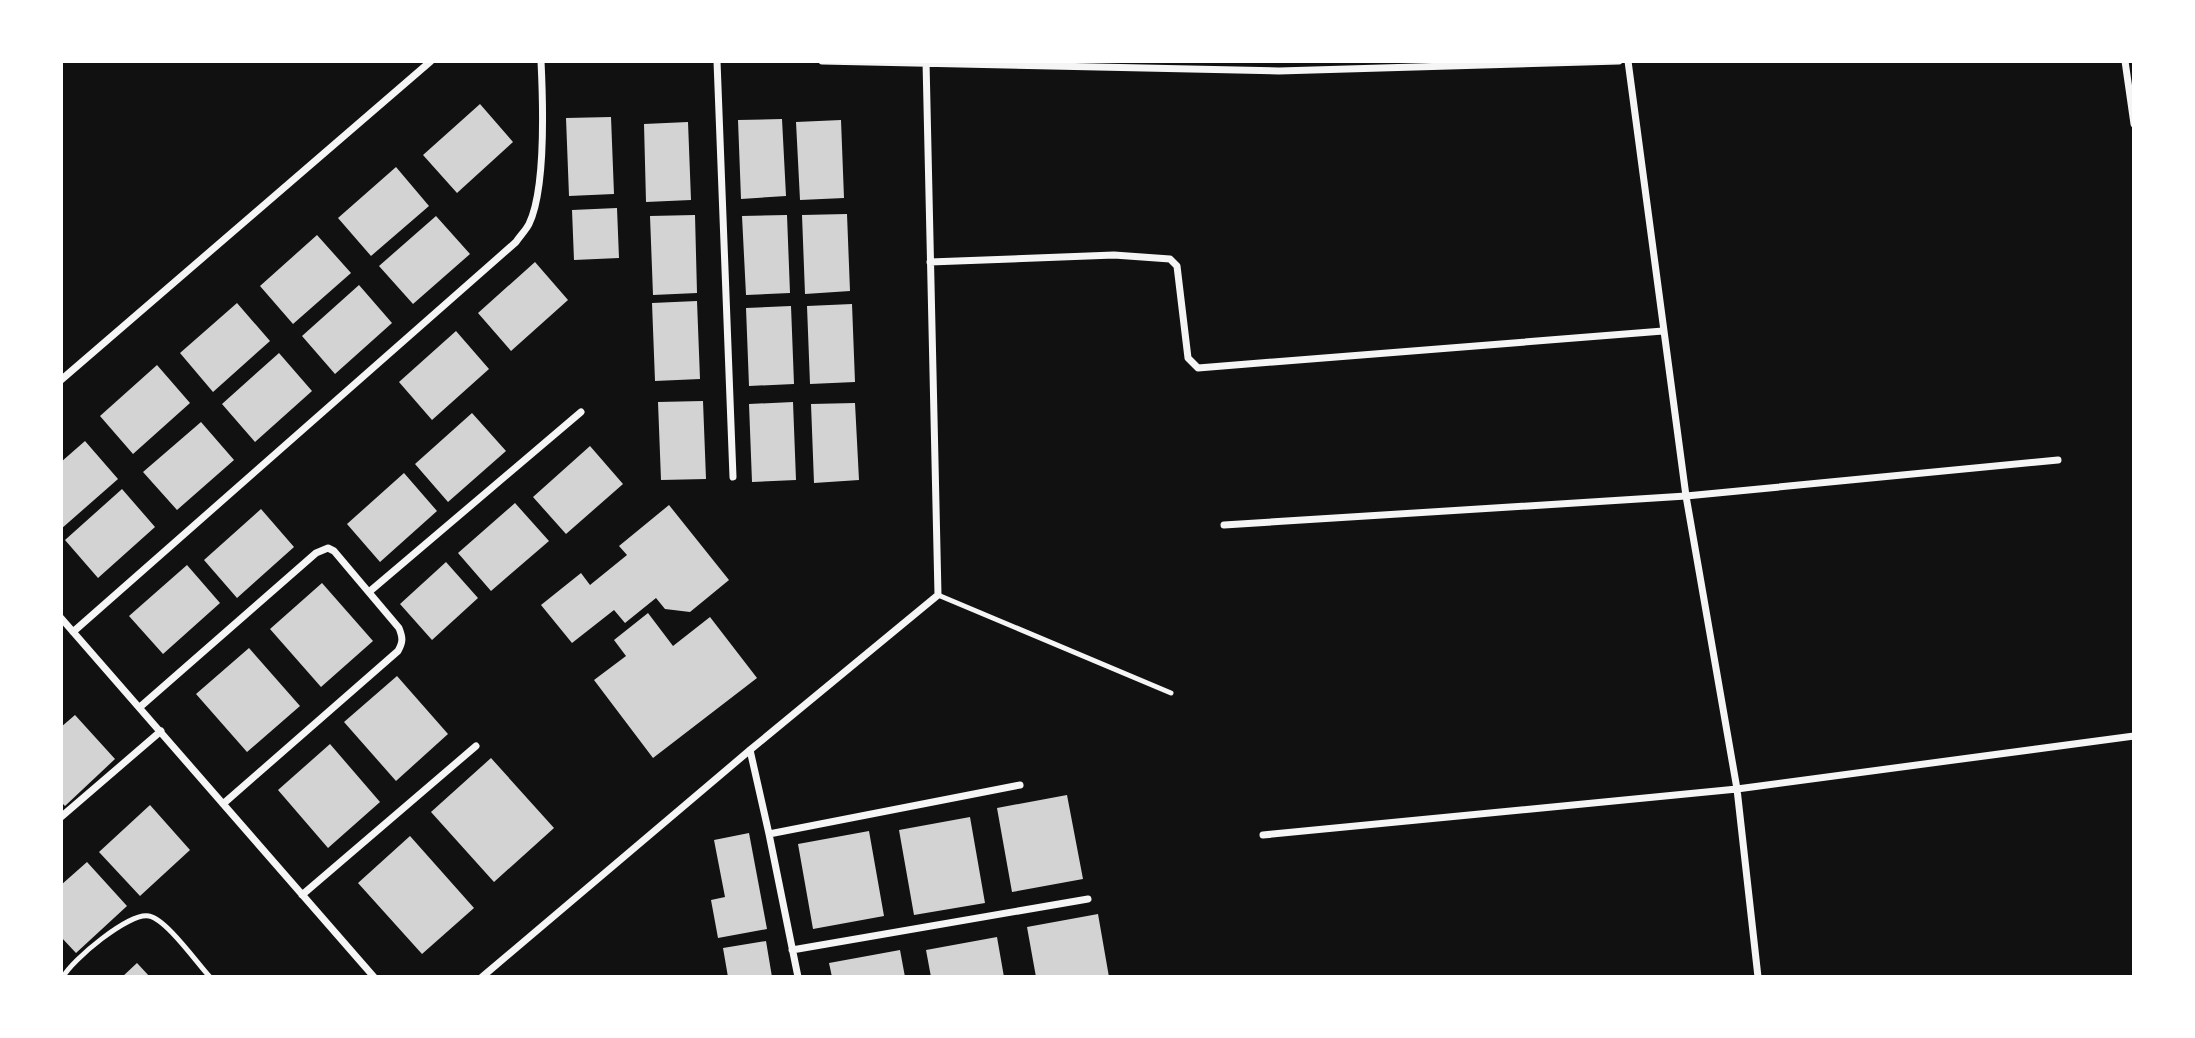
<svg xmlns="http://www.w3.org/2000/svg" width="2195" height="1038" viewBox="0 0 2195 1038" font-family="Inter,sans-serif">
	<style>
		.building { fill: #d3d3d3 }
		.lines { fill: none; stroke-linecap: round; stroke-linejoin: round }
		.service { stroke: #f5f5f5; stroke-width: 5 }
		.minor { stroke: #f5f5f5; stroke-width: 7 }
	</style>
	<rect width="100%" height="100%" fill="#111"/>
	<path class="building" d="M 480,104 L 513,142 L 457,193 L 423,155 Z
		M 611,117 L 614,194 L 569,196 L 566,118 Z
		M 782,119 L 786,196 L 741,199 L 738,120 Z
		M 841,120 L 844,198 L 800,200 L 796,122 Z
		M 688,122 L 691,200 L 646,202 L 644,124 Z
		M 396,167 L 429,206 L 371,256 L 338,218 Z
		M 617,208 L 619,258 L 574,260 L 572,210 Z
		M 847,214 L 850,291 L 805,294 L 802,215 Z
		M 695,215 L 697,293 L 653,295 L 650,216 Z
		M 787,215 L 790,293 L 746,295 L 742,216 Z
		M 436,216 L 470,254 L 413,304 L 379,266 Z
		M 317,235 L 351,273 L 293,324 L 260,286 Z
		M 535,262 L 568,300 L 511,351 L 478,313 Z
		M 359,285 L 392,323 L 335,374 L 302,336 Z
		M 697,301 L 700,379 L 655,381 L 652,303 Z
		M 237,303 L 270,341 L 213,392 L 180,353 Z
		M 852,304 L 855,382 L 810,384 L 807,306 Z
		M 791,306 L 794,384 L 749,386 L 746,308 Z
		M 456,331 L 489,369 L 432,420 L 399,382 Z
		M 279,353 L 312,391 L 255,442 L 222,404 Z
		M 157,365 L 190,403 L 133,454 L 100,416 Z
		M 703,401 L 706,479 L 661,480 L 658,402 Z
		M 793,402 L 796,480 L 752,482 L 749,404 Z
		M 855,403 L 859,480 L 814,483 L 811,404 Z
		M 472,413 L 506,451 L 448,502 L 415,464 Z
		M 201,422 L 234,460 L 177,510 L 143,472 Z
		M 85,441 L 118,479 L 61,529 L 61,462 Z
		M 590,446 L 623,484 L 566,534 L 533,497 Z
		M 404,473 L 437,511 L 380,562 L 347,524 Z
		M 122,489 L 155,527 L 98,578 L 65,540 Z
		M 515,503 L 549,541 L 491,591 L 458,553 Z
		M 669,505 L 729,580 L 690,612 L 665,609 L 656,598 L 625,623 L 614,610 L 572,643 L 541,605 L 581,573 L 590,585 L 627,555 L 619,546 Z
		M 261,509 L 294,547 L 237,598 L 204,560 Z
		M 446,562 L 478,598 L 432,640 L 400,604 Z
		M 187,565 L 220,603 L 163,654 L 129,616 Z
		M 322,583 L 373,641 L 321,687 L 270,629 Z
		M 648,613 L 673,646 L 710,617 L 757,678 L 653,758 L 594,680 L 626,656 L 614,640 Z
		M 249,648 L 300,706 L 247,752 L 196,694 Z
		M 397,676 L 448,734 L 396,781 L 344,722 Z
		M 75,715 L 115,759 L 65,806 L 61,802 L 61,727 Z
		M 330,744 L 380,802 L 328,848 L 278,790 Z
		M 491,758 L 554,828 L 494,882 L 431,812 Z
		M 1067,795 L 1083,879 L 1012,892 L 997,808 Z
		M 150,805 L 190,850 L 140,896 L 99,852 Z
		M 970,817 L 985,903 L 914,915 L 899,830 Z
		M 869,831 L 884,916 L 813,929 L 798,844 Z
		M 749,833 L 767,929 L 718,938 L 711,900 L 725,897 L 714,840 Z
		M 410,836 L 474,908 L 422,954 L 358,883 Z
		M 87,862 L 127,906 L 76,953 L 61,937 L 61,885 Z
		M 1098,914 L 1109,977 L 1036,977 L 1027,927 Z
		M 997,937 L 1004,977 L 931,977 L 926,950 Z
		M 766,941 L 772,977 L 728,977 L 723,948 Z
		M 900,950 L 905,977 L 832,977 L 829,963 Z
		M 137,963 L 150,977 L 122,977 Z"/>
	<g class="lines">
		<path class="service" d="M 938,595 L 1171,693
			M 63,977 C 72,960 129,912 149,916 C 166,919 197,963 210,977"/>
		<path class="minor" d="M 717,61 L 733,477
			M 822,61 L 1279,71 L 1619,61
			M 1628,61 L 1686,496 L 1737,789 L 1758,977
			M 2125,61 L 2134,124
			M 930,262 L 1114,255 L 1170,259 L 1177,266 L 1188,358 L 1198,368 L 1663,331
			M 61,380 L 431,61
			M 1224,525 L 1686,496 L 2058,460
			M 369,592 L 581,412
			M 61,618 L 374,977
			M 73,632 L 516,242 C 520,236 526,230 529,224 C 546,189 543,102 541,61
			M 140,707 L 316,553 L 328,548 L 334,551 L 399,628 C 403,638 403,642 398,651 L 223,804
			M 750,750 L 769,834 L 798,977
			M 61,817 L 161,731
			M 769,834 L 1020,785
			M 1263,835 L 1737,789 L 2134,736
			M 302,895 L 476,746
			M 792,950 L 1088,899
			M 482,977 L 750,750 L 938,595 L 926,61"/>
	</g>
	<rect width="2195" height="1038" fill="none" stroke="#ffffff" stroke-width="126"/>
</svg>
